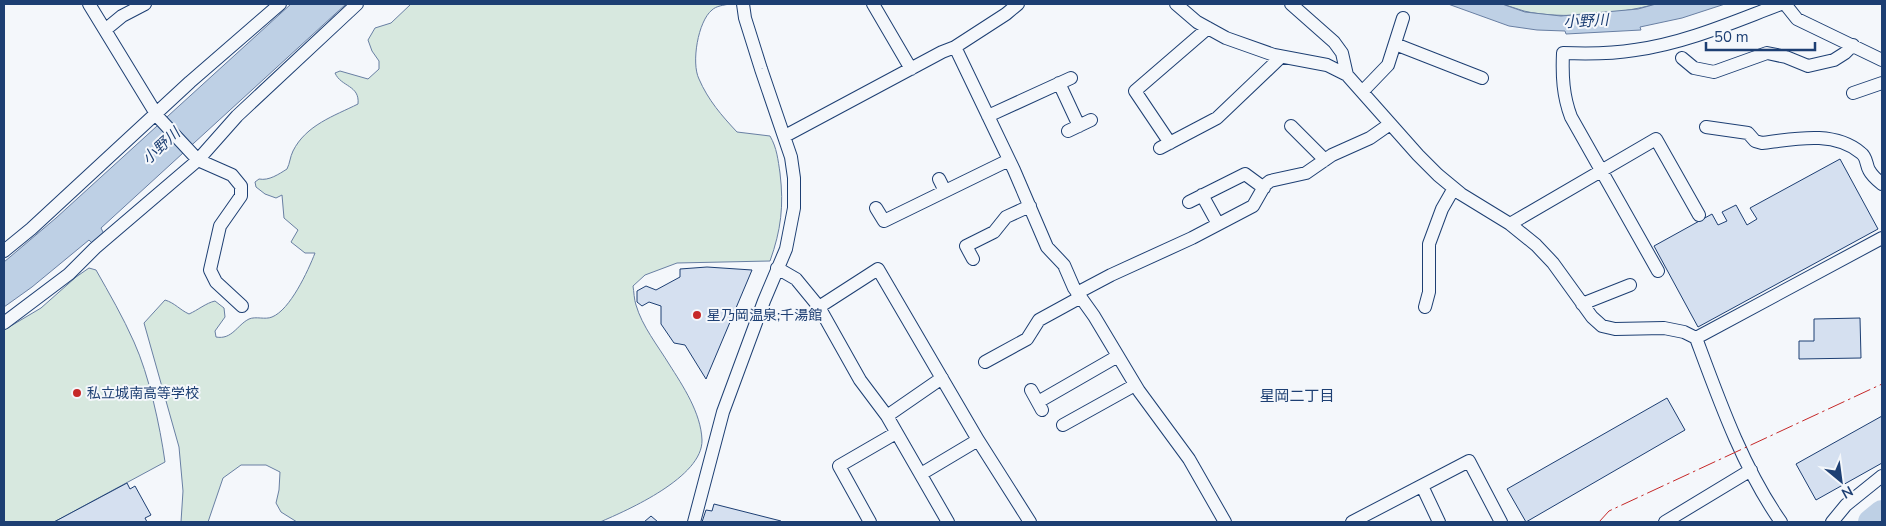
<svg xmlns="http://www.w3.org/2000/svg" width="1886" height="526" viewBox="0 0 1886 526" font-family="'Nunito Sans','Noto Sans JP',sans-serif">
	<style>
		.green { fill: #d7e8df; stroke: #687fa3 }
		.water { fill: #bed0e5; stroke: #687fa3 }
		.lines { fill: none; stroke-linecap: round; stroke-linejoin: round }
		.river { stroke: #bed0e5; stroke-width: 26 }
		.building { fill: #d5e0f0; stroke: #1d3f73 }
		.street-casing { stroke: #1d3f73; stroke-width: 14 }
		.street { stroke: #f4f7fb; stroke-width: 12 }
		.power { stroke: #c62828; stroke-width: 1; stroke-dasharray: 18 4 2.5 4; stroke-linecap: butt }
		.poi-dot { fill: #c62828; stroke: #f4f7fb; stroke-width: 2 }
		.labels { text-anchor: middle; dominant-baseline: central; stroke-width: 4; stroke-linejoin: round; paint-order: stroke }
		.poi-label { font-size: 14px; fill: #1d3f73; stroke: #f4f7fb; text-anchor: start }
		.water-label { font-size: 15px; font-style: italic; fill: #1d3f73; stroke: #f4f7fb }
		.neighbourhood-label { font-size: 15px; fill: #1d3f73; stroke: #f4f7fb }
	</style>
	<rect width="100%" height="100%" fill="#f4f7fb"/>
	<path class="green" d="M 411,4 L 730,4 C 724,5 716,6 712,10 C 698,21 691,63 699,79 C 708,100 722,116 737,132 L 770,136 C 777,148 778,160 780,173 C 784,206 781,230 770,261 L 677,263 L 645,275 L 633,286 C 634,292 634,299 636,305 C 642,326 658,346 669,364 C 683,386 701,413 702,440 C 703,477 628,510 600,522 L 297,522 L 281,512 L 276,503 L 279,490 L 280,472 L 266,465 L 241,465 L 223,478 L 208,522 L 181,522 L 183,491 L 179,447 L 144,323 L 165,300 C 175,303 180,310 189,314 C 198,310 206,303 215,301 L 224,308 L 225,317 L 215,331 L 216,337 C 232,340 237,325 249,319 C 256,316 265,320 272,317 C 290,310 308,271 315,253 L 305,253 L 291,242 L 298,230 L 284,218 L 282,195 L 276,198 L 265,194 L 256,187 L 255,182 L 259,179 C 269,181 279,174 287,169 C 290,163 290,157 293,151 C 306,125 334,116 358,104 C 360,85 341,87 335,73 L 340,71 L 368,79 L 379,69 L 379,61 L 372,51 L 368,40 L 375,28 L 391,23 Z
		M 1502,4 L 1656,4 C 1620,14 1560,20 1524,11 C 1517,9 1509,6 1502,4 Z
		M 89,268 L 96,270 C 109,293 123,317 134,342 C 149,375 160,426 165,462 L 54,522 L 4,522 L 4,330 L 41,308 L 76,277 Z"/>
	<path class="water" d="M 291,4 L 346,4 L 101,228 L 104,234 L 93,244 L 89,240 L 32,287 L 4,307 L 4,262 L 56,218 Z
		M 1448,4 L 1502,4 L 1525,12 L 1561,16 L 1638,9 L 1656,4 L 1725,4 L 1682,18 L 1640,27 L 1641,30 L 1566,34 L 1565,31 L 1537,30 L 1509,26 Z"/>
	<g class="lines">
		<path class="river" d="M 1871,522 L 1882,513"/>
	</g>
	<path class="building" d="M 1840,159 L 1878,229 L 1698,327 L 1654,246 L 1712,214 L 1718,225 L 1727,221 L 1722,212 L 1736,205 L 1747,225 L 1757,219 L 1750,208 Z
		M 707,267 L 752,270 L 706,379 L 685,345 L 674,343 L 661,324 L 661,306 L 649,302 L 642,306 L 637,302 L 637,291 L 646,286 L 656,290 L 680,277 L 680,269 Z
		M 1860,318 L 1861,358 L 1799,359 L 1799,341 L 1814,341 L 1814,319 Z
		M 1667,398 L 1685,430 L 1526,522 L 1507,489 Z
		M 1882,416 L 1882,463 L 1816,500 L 1796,464 Z
		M 127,483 L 130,489 L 135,486 L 151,515 L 145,518 L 147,522 L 54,522 Z
		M 714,504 L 781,521 L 781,522 L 702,522 L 706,510 L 712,511 Z
		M 651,516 L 658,522 L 644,522 Z"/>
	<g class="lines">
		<g class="street-casing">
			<path id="street" d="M 89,4 L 158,117 L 198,160 L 232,175 L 241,186 L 241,196 L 220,226 L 210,270 L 216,282 L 242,306
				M 873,4 L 911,69
				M 1176,4 L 1197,22 L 1226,38 L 1274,55 L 1327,65 L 1347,75 L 1418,155 L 1438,175 L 1461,194 L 1510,224 L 1536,245 L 1553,263 L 1592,317 L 1602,326 L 1615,329 L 1664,328 L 1684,332 L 1696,338 C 1719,400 1743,468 1781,522
				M 1291,4 L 1334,42 L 1342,53 L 1347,75
				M 1785,4 L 1797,19 L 1882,60
				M 105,30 L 122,16 L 145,4
				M 1395,44 L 1482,78
				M 955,47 L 1006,14 L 1018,4
				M 1682,58 L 1694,68 L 1714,72 L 1767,53 L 1786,57 L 1808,66 L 1834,60 L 1845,53 L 1853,45
				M 1059,83 L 1079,126
				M 1362,92 L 1388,65 L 1403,18
				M 1853,93 L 1882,83
				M 988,116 L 1071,78
				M 1291,126 L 1325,160
				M 1706,127 L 1748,133 L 1755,141 L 1762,143 C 1794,139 1834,130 1861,153 C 1867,157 1866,165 1869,170 C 1872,176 1877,180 1882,184
				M 1068,131 L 1091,120
				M 785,136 L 942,52 L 955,47 L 1014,170 L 1047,247 L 1064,265 L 1074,288 L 1094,316 L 1139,391 L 1189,459 L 1225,522
				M 1170,143 L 1135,91 L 1208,28
				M 1160,148 L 1217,118 L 1281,57
				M 939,179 L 945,191
				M 1202,195 L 1218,224
				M 1189,202 L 1245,174 L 1264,188
				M 876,208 L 884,221 L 1009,160
				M 1510,224 L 1656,139 L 1699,215
				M 4,251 L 31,229 L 190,82 L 280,4
				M 973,259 L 966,246 L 994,232 L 1006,217 L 1030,206
				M 777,268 L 796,279 L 819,307 L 860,380 L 887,416 L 948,522
				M 1658,271 L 1571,117 C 1563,96 1562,76 1563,53 C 1588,54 1611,54 1635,50 C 1686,43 1733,22 1781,4
				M 1077,293 L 1111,275 L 1192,238 L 1253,206 L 1265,185 L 1270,181 L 1306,173 L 1332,155 L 1370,138 L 1390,124
				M 1582,304 L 1630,285
				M 819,307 L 878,269 L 978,440 L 1030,522
				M 1425,307 L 1429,292 L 1429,244 L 1442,209 L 1454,188
				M 4,323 L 69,274 L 95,248 L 198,160 L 237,116 L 357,4
				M 1696,338 L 1882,238
				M 985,362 L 1027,339 L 1039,320 L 1081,297
				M 1031,390 L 1042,410
				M 1038,402 L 1118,356
				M 887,416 L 942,378
				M 1063,425 L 1135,385
				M 921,474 L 978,440
				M 1422,486 L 1439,522
				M 694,522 L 723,412 L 764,301 L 786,249 L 794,208 L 794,178 L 791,157 L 761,69 L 745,18 L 743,4
				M 870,522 L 839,466 L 896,433
				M 1352,522 L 1469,461 L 1501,522
				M 1665,522 L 1751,470
				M 1832,522 L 1846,505 L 1882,476"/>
		</g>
		<use href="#street" class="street"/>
		<path class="power" d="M 1599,522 L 1609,511 L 1882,384"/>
	</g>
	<g class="poi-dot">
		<circle cx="697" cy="315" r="5"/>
		<circle cx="77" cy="393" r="5"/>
	</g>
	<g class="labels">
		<g class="poi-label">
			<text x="707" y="315">星乃岡温泉;千湯館</text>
			<text x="87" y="393">私立城南高等学校</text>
		</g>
		<g class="water-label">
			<text transform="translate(1586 21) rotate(-3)">小野川</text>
			<text transform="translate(161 146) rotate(-43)">小野川</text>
		</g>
		<g class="neighbourhood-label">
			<text x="1297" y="396">星岡二丁目</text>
		</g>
	</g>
	<rect width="1886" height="526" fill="none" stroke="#1d3f73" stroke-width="10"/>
	<g transform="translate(1841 481) rotate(151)" stroke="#f4f7fb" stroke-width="4" paint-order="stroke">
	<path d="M0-4L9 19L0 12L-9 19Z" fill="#1d3f73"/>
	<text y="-8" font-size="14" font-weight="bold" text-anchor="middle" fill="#1d3f73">N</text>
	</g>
	<path d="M1706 42v8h109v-8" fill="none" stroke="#1d3f73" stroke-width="2.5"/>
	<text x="1714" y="42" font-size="15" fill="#1d3f73" stroke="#f4f7fb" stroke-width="4" paint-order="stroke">50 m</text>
</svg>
